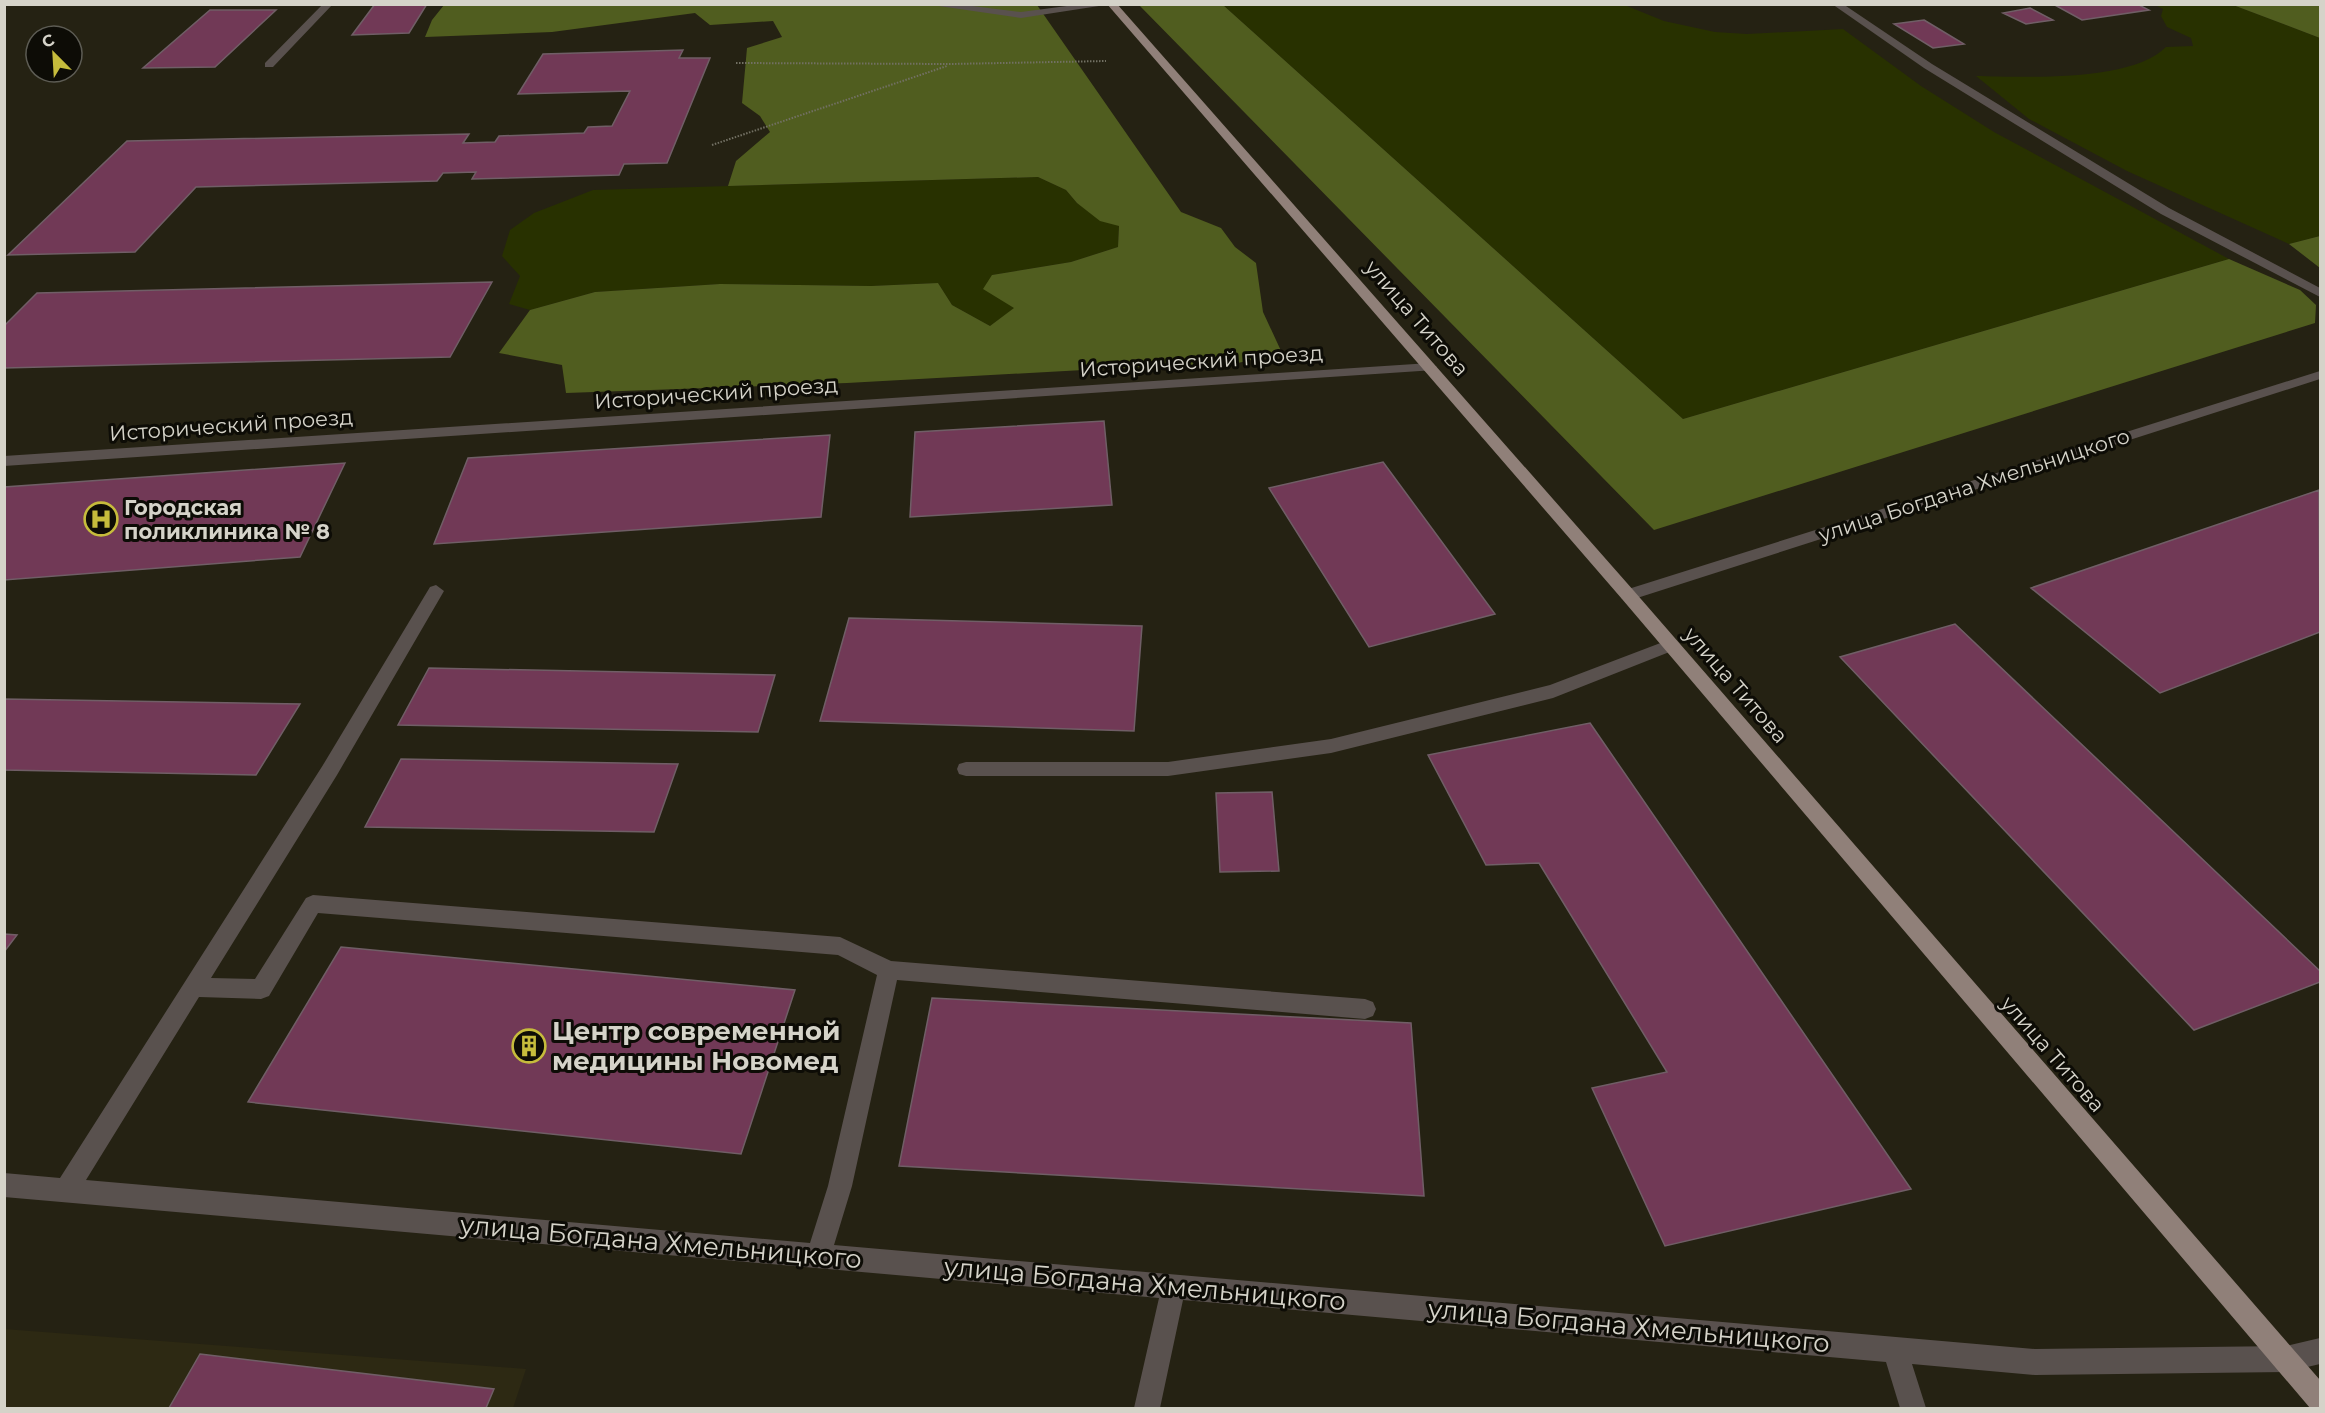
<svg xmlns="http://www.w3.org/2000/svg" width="2325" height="1413" viewBox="0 0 2325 1413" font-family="Montserrat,sans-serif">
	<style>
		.built { fill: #2d2913 }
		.green { fill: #283100 }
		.forest { fill: #505d1f }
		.building { fill: #713956; stroke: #705e66; stroke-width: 1.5 }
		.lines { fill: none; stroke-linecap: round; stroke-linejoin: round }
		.path { stroke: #727063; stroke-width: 2; stroke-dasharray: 1.5 1.5; stroke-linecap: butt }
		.minor { fill: #59514e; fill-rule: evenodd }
		.major { fill: #908079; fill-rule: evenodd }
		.labels { text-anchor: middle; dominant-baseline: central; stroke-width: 6; stroke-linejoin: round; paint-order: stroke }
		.street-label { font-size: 21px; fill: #d5d3c9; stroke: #0d0c06 }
		.poi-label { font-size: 21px; font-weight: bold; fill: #d5d3c9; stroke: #0d0c06; text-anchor: start }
		.near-poi-label { font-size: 26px; font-weight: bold; fill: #d5d3c9; stroke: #0d0c06; text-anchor: start }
		.near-street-label { font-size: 26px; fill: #d5d3c9; stroke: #0d0c06 }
	</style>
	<rect width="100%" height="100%" fill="#252213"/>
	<path class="built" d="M 4,1329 L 526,1369 L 513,1408 L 5,1408 Z"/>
	<path class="green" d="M 1622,4 L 1664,21 L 1715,32 L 1747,34 L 1843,29 L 1921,86 L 1994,132 L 2229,259 L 1683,419 L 1223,5 Z
		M 2155,5 L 2233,5 L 2320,38 L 2320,236 L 2289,244 L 2127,171 L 2029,119 L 1976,76 C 2024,77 2132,82 2166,47 L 2193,46 L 2191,38 L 2167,27 L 2161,16 L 2163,9 Z
		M 1038,177 L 1066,190 L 1077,203 L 1119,226 L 1118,247 L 1071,262 L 992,275 L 1015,308 L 990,326 L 952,305 L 938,283 L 871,286 L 720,284 L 595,292 L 530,310 L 509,304 L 520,276 L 502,256 L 510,230 L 534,213 L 593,190 Z"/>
	<path class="forest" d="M 444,5 L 1037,5 L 1181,212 L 1221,228 L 1235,247 L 1256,263 L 1263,312 L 1282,353 L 1229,365 L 1173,365 L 847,383 L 566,393 L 562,365 L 499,353 L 530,310 L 595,292 L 720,284 L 871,286 L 938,283 L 952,305 L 990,326 L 1014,308 L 983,289 L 992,275 L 1071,262 L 1118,247 L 1119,226 L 1100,221 L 1077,203 L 1066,190 L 1038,177 L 728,186 L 736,161 L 770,132 L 760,116 L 742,103 L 747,48 L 782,37 L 773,21 L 710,25 L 695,13 L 552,32 L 425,37 L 432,20 Z
		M 1139,5 L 1223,5 L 1683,419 L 2229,259 L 2300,290 L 2316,305 L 2315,323 L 1654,530 Z
		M 2233,5 L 2320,5 L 2320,38 Z
		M 2320,236 L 2320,268 L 2289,244 Z"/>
	<path class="building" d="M 375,4 L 427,4 L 409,33 L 352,35 Z
		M 2053,4 L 2137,4 L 2149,10 L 2082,20 Z
		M 2030,8 L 2053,20 L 2026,24 L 2003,13 Z
		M 210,10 L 276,10 L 215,67 L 143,68 Z
		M 1924,20 L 1964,44 L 1933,48 L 1894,24 Z
		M 683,50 L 679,58 L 710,58 L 667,163 L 624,164 L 619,175 L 472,179 L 476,172 L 443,173 L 437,181 L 196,187 L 135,252 L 8,255 L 127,141 L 469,134 L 463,143 L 495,142 L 499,136 L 584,133 L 588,127 L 612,126 L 630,91 L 518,94 L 543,54 Z
		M 492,282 L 450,357 L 4,368 L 4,326 L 37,293 Z
		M 1104,421 L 1112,505 L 910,517 L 915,432 Z
		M 830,435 L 821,517 L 434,544 L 468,458 Z
		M 1383,462 L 1495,614 L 1369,647 L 1269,488 Z
		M 345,463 L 300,557 L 4,580 L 4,487 Z
		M 2319,490 L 2320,632 L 2160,693 L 2031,588 Z
		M 849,618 L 1142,626 L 1134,731 L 820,721 Z
		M 1955,624 L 2320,971 L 2320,982 L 2194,1030 L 1840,657 Z
		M 429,668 L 775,675 L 758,732 L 398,725 Z
		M 4,699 L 300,704 L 256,775 L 4,770 Z
		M 1590,723 L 1911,1189 L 1665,1246 L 1592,1088 L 1667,1072 L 1539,863 L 1486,865 L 1428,755 Z
		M 401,759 L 678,764 L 654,832 L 365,827 Z
		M 1272,792 L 1279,871 L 1220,872 L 1216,793 Z
		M 4,934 L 17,935 L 4,952 Z
		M 341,947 L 795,990 L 741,1154 L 248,1102 Z
		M 932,998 L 1411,1023 L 1424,1196 L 899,1166 Z
		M 200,1354 L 494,1389 L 486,1408 L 169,1408 Z"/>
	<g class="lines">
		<path class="path" d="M 736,63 L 950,64 L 1106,61
			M 712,145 L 947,66"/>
		<path class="minor" d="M 323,4 L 333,4 L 273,67 L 265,67 L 265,63 Z
			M 925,4 L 957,4 L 1021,12 L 1082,4 L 1112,4 L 1021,18 Z
			M 1832,4 L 1843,4 L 1932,64 L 2169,208 L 2320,288 L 2320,297 L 2161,214 L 1924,68 Z
			M 1430,363 L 1437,367 L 1435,370 L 4,466 L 4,456 Z
			M 2320,371 L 2320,379 L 1634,599 L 1622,599 L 1620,595 L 1622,591 Z
			M 436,585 L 444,591 L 337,775 L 211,978 L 255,979 L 306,898 L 313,895 L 840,937 L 891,961 L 1365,999 L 1373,1002 L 1376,1009 L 1373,1016 L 1365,1019 L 897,980 L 852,1186 L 834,1245 L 2035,1349 L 2286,1346 L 2320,1338 L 2320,1364 L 2286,1372 L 2035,1375 L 1912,1364 L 1926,1408 L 1900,1408 L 1886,1362 L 1183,1300 L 1160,1408 L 1134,1408 L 1159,1298 L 4,1197 L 4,1173 L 60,1178 L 323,765 L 430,587 ZM 318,913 L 838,955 L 877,975 L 828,1186 L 810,1243 L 86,1180 L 199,997 L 261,999 L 269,996 Z
			M 1671,639 L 1680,645 L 1677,649 L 1553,698 L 1331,753 L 1168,776 L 966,776 L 959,774 L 957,769 L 959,764 L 966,762 L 1168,762 L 1331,739 L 1550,685 Z"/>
		<path class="major" d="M 1107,4 L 1117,4 L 1634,591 L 2320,1380 L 2320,1408 L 2310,1408 L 1622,599 Z"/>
	</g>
	<defs>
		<g id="hospital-ring" transform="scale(1.725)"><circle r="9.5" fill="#0d0c06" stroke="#c6bc3c" stroke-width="1.5"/><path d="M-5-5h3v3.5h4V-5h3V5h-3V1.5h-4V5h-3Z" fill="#c6bc3c"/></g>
		<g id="building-ring" transform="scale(1.725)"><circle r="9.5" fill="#0d0c06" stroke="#c6bc3c" stroke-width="1.5"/><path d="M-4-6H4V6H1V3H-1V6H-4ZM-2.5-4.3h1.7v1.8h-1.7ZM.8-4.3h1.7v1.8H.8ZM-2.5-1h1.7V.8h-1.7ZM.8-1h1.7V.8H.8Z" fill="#c6bc3c"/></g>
	</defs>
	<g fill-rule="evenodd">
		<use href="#hospital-ring" x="101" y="519"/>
		<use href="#building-ring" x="529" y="1046"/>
	</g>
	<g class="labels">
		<g class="street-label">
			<text transform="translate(1417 318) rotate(49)">улица Титова</text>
			<text transform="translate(1201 361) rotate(-4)">Исторический проезд</text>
			<text transform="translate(716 393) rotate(-4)">Исторический проезд</text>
			<text transform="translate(231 425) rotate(-4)">Исторический проезд</text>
			<text transform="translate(1974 485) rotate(-18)">улица Богдана Хмельницкого</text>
			<text transform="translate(1736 685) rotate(49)">улица Титова</text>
			<text transform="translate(2053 1054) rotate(49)">улица Титова</text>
		</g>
		<g class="poi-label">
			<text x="124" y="507">Городская<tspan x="124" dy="24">поликлиника № 8</tspan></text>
		</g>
		<g class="near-poi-label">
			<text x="552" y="1031">Центр современной<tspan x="552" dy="30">медицины Новомед</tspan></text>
		</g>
		<g class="near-street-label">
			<text transform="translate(661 1242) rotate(5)">улица Богдана Хмельницкого</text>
			<text transform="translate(1145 1284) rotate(5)">улица Богдана Хмельницкого</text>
			<text transform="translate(1629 1326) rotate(5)">улица Богдана Хмельницкого</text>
		</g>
	</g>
	<rect width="2325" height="1413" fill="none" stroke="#d5d3c9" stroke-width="12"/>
	<g transform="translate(54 54) rotate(336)"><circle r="28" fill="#0d0c06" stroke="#5d5c54" stroke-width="1.5"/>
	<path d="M0-4.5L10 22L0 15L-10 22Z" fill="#c6bc3c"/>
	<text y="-9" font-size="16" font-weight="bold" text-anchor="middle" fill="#d5d3c9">С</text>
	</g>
</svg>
